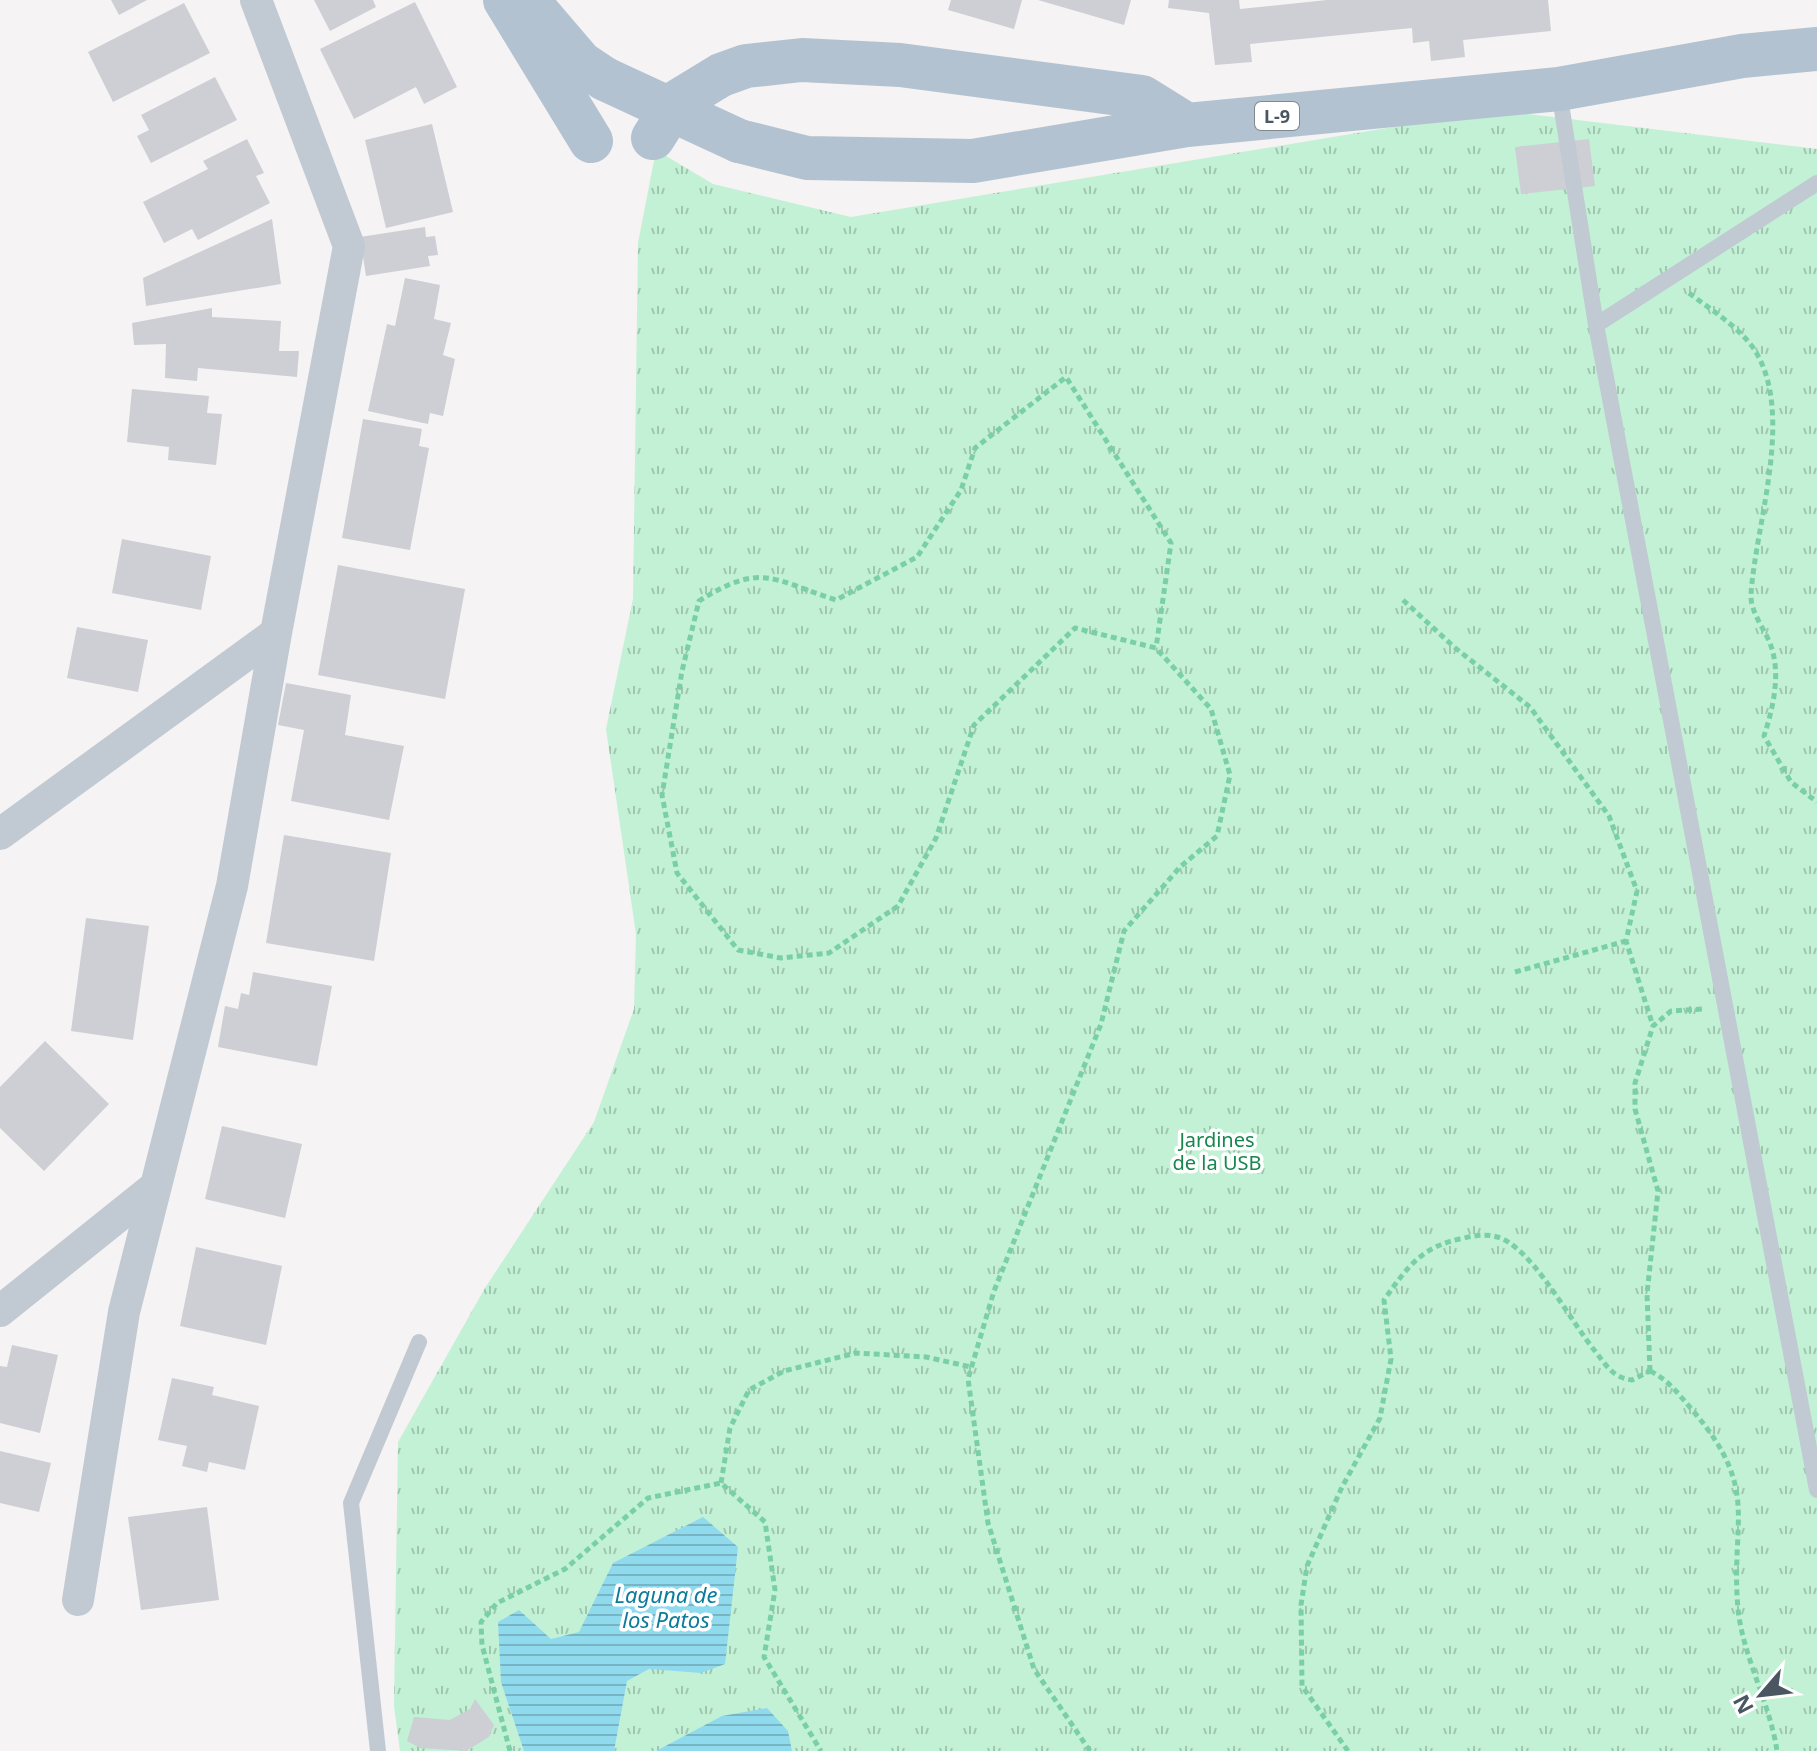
<svg xmlns="http://www.w3.org/2000/svg" width="1817" height="1751" viewBox="0 0 1817 1751" font-family="'Noto Sans',sans-serif">
	<style>
		.park { fill: url(#park-tufts) }
		.water { fill: url(#water-rules) }
		.building { fill: #cdcfd5 }
		.lines { fill: none; stroke-linecap: round; stroke-linejoin: round }
		.path { stroke: #7ad0a6; stroke-width: 5; stroke-dasharray: 6 4; stroke-linecap: butt }
		.lane { stroke: #c1cad2; stroke-width: 16 }
		.street { stroke: #c1cad2; stroke-width: 32 }
		.primary { stroke: #b3c2d1; stroke-width: 44 }
		.primary-bridge { stroke: #b3c2d1; stroke-width: 44 }
		.labels { text-anchor: middle; dominant-baseline: central; stroke-width: 7; stroke-linejoin: round; paint-order: stroke }
		.shield { fill: #fff; stroke: #808990; stroke-width: 2 }
		.shield-label { font-size: 18px; font-weight: bold; fill: #4a5661 }
		.park-label { font-size: 20px; fill: #17864f; stroke: #fff }
		.water-label { font-size: 22px; font-style: italic; fill: #0c7c9b; stroke: #fff }
	</style>
	<defs>
		<pattern id="park-tufts" width="24" height="20" patternUnits="userSpaceOnUse" patternTransform="scale(2)"><rect width="24" height="20" fill="#c3f1d5"/><path d="M3 7l-1-3M5 7V3M7 7l1-3M15 17l-1-3M17 17v-4M19 17l1-3" fill="none" stroke="#a0c6b0"/></pattern>
		<pattern id="water-rules" width="6" height="5" patternUnits="userSpaceOnUse" patternTransform="scale(2)"><rect width="6" height="5" fill="#90daee"/><path d="M0 2.5h6" fill="none" stroke="#78b4c4"/></pattern>
	</defs>
	<rect width="100%" height="100%" fill="#f5f3f3"/>
	<path class="park" d="M 1495,110 L 1817,149 L 1817,1751 L 400,1751 L 394,1706 L 398,1442 L 485,1288 L 594,1122 L 634,1009 L 636,934 L 606,729 L 633,599 L 638,243 L 656,150 L 713,184 L 851,217 Z"/>
	<path class="water" d="M 703,1517 L 738,1547 L 725,1664 L 701,1673 L 649,1669 L 627,1681 L 614,1751 L 524,1751 L 501,1682 L 498,1622 L 519,1610 L 551,1639 L 579,1632 L 613,1563 Z
		M 767,1708 L 788,1731 L 792,1751 L 656,1751 L 722,1716 Z"/>
	<path class="building" d="M 111,0 L 147,0 L 119,15 Z
		M 314,0 L 373,0 L 376,7 L 330,31 Z
		M 951,0 L 1022,0 L 1014,29 L 948,10 Z
		M 1038,0 L 1131,0 L 1124,25 Z
		M 1169,0 L 1239,0 L 1240,9 L 1327,0 L 1548,0 L 1551,31 L 1463,40 L 1465,57 L 1431,61 L 1429,41 L 1413,43 L 1412,28 L 1250,44 L 1252,62 L 1215,65 L 1209,13 L 1168,8 Z
		M 415,2 L 457,87 L 424,104 L 416,87 L 354,119 L 320,49 Z
		M 184,3 L 210,53 L 113,102 L 88,52 Z
		M 215,77 L 237,120 L 151,163 L 137,136 L 149,130 L 141,115 Z
		M 432,124 L 453,212 L 386,228 L 365,140 Z
		M 247,139 L 264,173 L 256,176 L 270,203 L 198,240 L 192,229 L 164,243 L 143,202 L 208,169 L 203,161 Z
		M 1589,139 L 1595,186 L 1521,194 L 1515,147 Z
		M 272,219 L 281,284 L 146,306 L 143,278 Z
		M 425,227 L 426,237 L 435,236 L 438,255 L 428,256 L 430,266 L 366,276 L 360,237 Z
		M 405,278 L 440,285 L 434,319 L 451,323 L 443,355 L 455,359 L 443,416 L 430,413 L 428,424 L 368,411 L 387,324 L 395,326 Z
		M 212,308 L 212,317 L 281,321 L 279,351 L 299,351 L 297,377 L 198,368 L 197,381 L 165,378 L 166,344 L 134,345 L 132,323 Z
		M 132,389 L 209,396 L 207,413 L 222,414 L 216,465 L 168,460 L 169,447 L 127,442 Z
		M 363,419 L 422,429 L 419,446 L 429,448 L 410,550 L 342,538 Z
		M 122,539 L 211,556 L 201,610 L 112,593 Z
		M 338,565 L 465,589 L 445,699 L 318,675 Z
		M 77,627 L 148,640 L 138,692 L 67,678 Z
		M 286,683 L 351,695 L 345,735 L 404,746 L 389,820 L 291,801 L 304,730 L 278,725 Z
		M 284,835 L 391,853 L 374,961 L 266,943 Z
		M 86,918 L 149,926 L 133,1040 L 71,1031 Z
		M 253,972 L 332,986 L 317,1066 L 218,1047 L 225,1006 L 238,1009 L 241,993 L 249,995 Z
		M 45,1041 L 109,1104 L 44,1171 L 0,1128 L 0,1087 Z
		M 222,1126 L 302,1144 L 285,1218 L 205,1199 Z
		M 196,1247 L 282,1266 L 266,1345 L 180,1326 Z
		M 12,1345 L 58,1355 L 40,1433 L 0,1423 L 0,1366 L 7,1367 Z
		M 172,1378 L 214,1387 L 212,1395 L 259,1406 L 245,1470 L 209,1462 L 207,1472 L 182,1466 L 187,1446 L 158,1440 Z
		M 0,1451 L 51,1463 L 39,1512 L 0,1503 Z
		M 207,1507 L 219,1600 L 141,1610 L 128,1517 Z
		M 475,1699 L 494,1725 L 489,1737 L 466,1751 L 420,1748 L 407,1741 L 414,1717 L 450,1720 L 470,1709 Z"/>
	<g class="lines">
		<path class="path" d="M 1689,293 C 1711,310 1738,326 1754,349 C 1796,413 1755,525 1751,595 C 1750,612 1766,631 1771,646 C 1781,675 1773,708 1764,736 L 1791,782 L 1817,802
			M 1403,600 L 1454,647 L 1530,707 L 1609,816 L 1637,891 L 1626,941 L 1653,1026
			M 1515,972 L 1626,941
			M 1650,1371 L 1647,1294 L 1658,1191 L 1635,1109 L 1635,1083 L 1653,1026 L 1671,1011 L 1703,1009
			M 1650,1371 C 1669,1380 1680,1396 1694,1412 C 1761,1491 1730,1520 1738,1609 C 1743,1657 1770,1703 1777,1751
			M 721,1483 L 730,1428 L 749,1390 L 784,1371 L 856,1353 L 926,1357 L 971,1367
			M 510,1751 L 482,1645 L 481,1622 L 497,1603 L 565,1569 L 648,1498 L 721,1483 L 765,1522 L 775,1590 L 764,1657 L 821,1751
			M 1090,1751 L 1034,1669 L 988,1523 L 968,1379 L 994,1291 L 1101,1024 L 1124,931 L 1180,867 L 1217,836 L 1230,775 L 1211,709 L 1156,648 L 1075,628 L 974,725 L 936,838 L 898,906 L 829,953 L 781,958 L 738,950 L 677,873 L 662,795 L 682,671 L 699,601 C 761,562 771,579 836,600 L 917,557 L 961,490 L 975,448 L 1066,377 L 1171,543 L 1156,648
			M 1348,1751 L 1302,1686 L 1301,1605 L 1307,1566 L 1342,1487 L 1380,1418 L 1391,1359 L 1384,1300 C 1408,1266 1422,1246 1464,1238 C 1481,1234 1497,1233 1511,1244 C 1541,1265 1571,1321 1595,1351 C 1606,1365 1613,1378 1632,1380 L 1650,1371"/>
		<path class="lane" d="M 1559,91 L 1596,325 L 1817,1490
			M 1596,325 L 1817,183
			M 378,1751 L 351,1503 L 419,1342"/>
		<path class="street" d="M 0,834 L 276,633 L 349,246 L 256,0
			M 0,1311 L 156,1186
			M 78,1600 L 124,1312 L 232,886 L 276,633"/>
		<path class="primary" d="M 505,0 L 591,141
			M 533,7 L 581,63 L 605,79
			M 653,138 L 675,103 L 721,75 L 746,66 L 802,60 L 900,65 L 1142,97 L 1187,125
			M 739,141 L 807,158 L 973,161 L 1187,125 L 1559,89 L 1742,56 L 1817,49"/>
		<path class="primary-bridge" d="M 605,79 L 739,141"/>
	</g>
	<g class="labels">
		<rect class="shield" x="1255" y="102" width="44" height="28" rx="6"/>
		<g class="shield-label">
			<text x="1277" y="116">L-9</text>
		</g>
		<g class="park-label">
			<text x="1217" y="1139">Jardines<tspan x="1217" dy="23">de la USB</tspan></text>
		</g>
		<g class="water-label">
			<text x="666" y="1594">Laguna de<tspan x="666" dy="25">los Patos</tspan></text>
		</g>
	</g>
	<g transform="translate(1761 1695) rotate(242)" stroke="#ffffff" stroke-width="6" paint-order="stroke">
	<path d="M0-6L14 30L0 20L-14 30Z" fill="#4a5661"/>
	<text y="-12" font-size="22" font-weight="bold" text-anchor="middle" fill="#4a5661">N</text>
	</g>
</svg>
